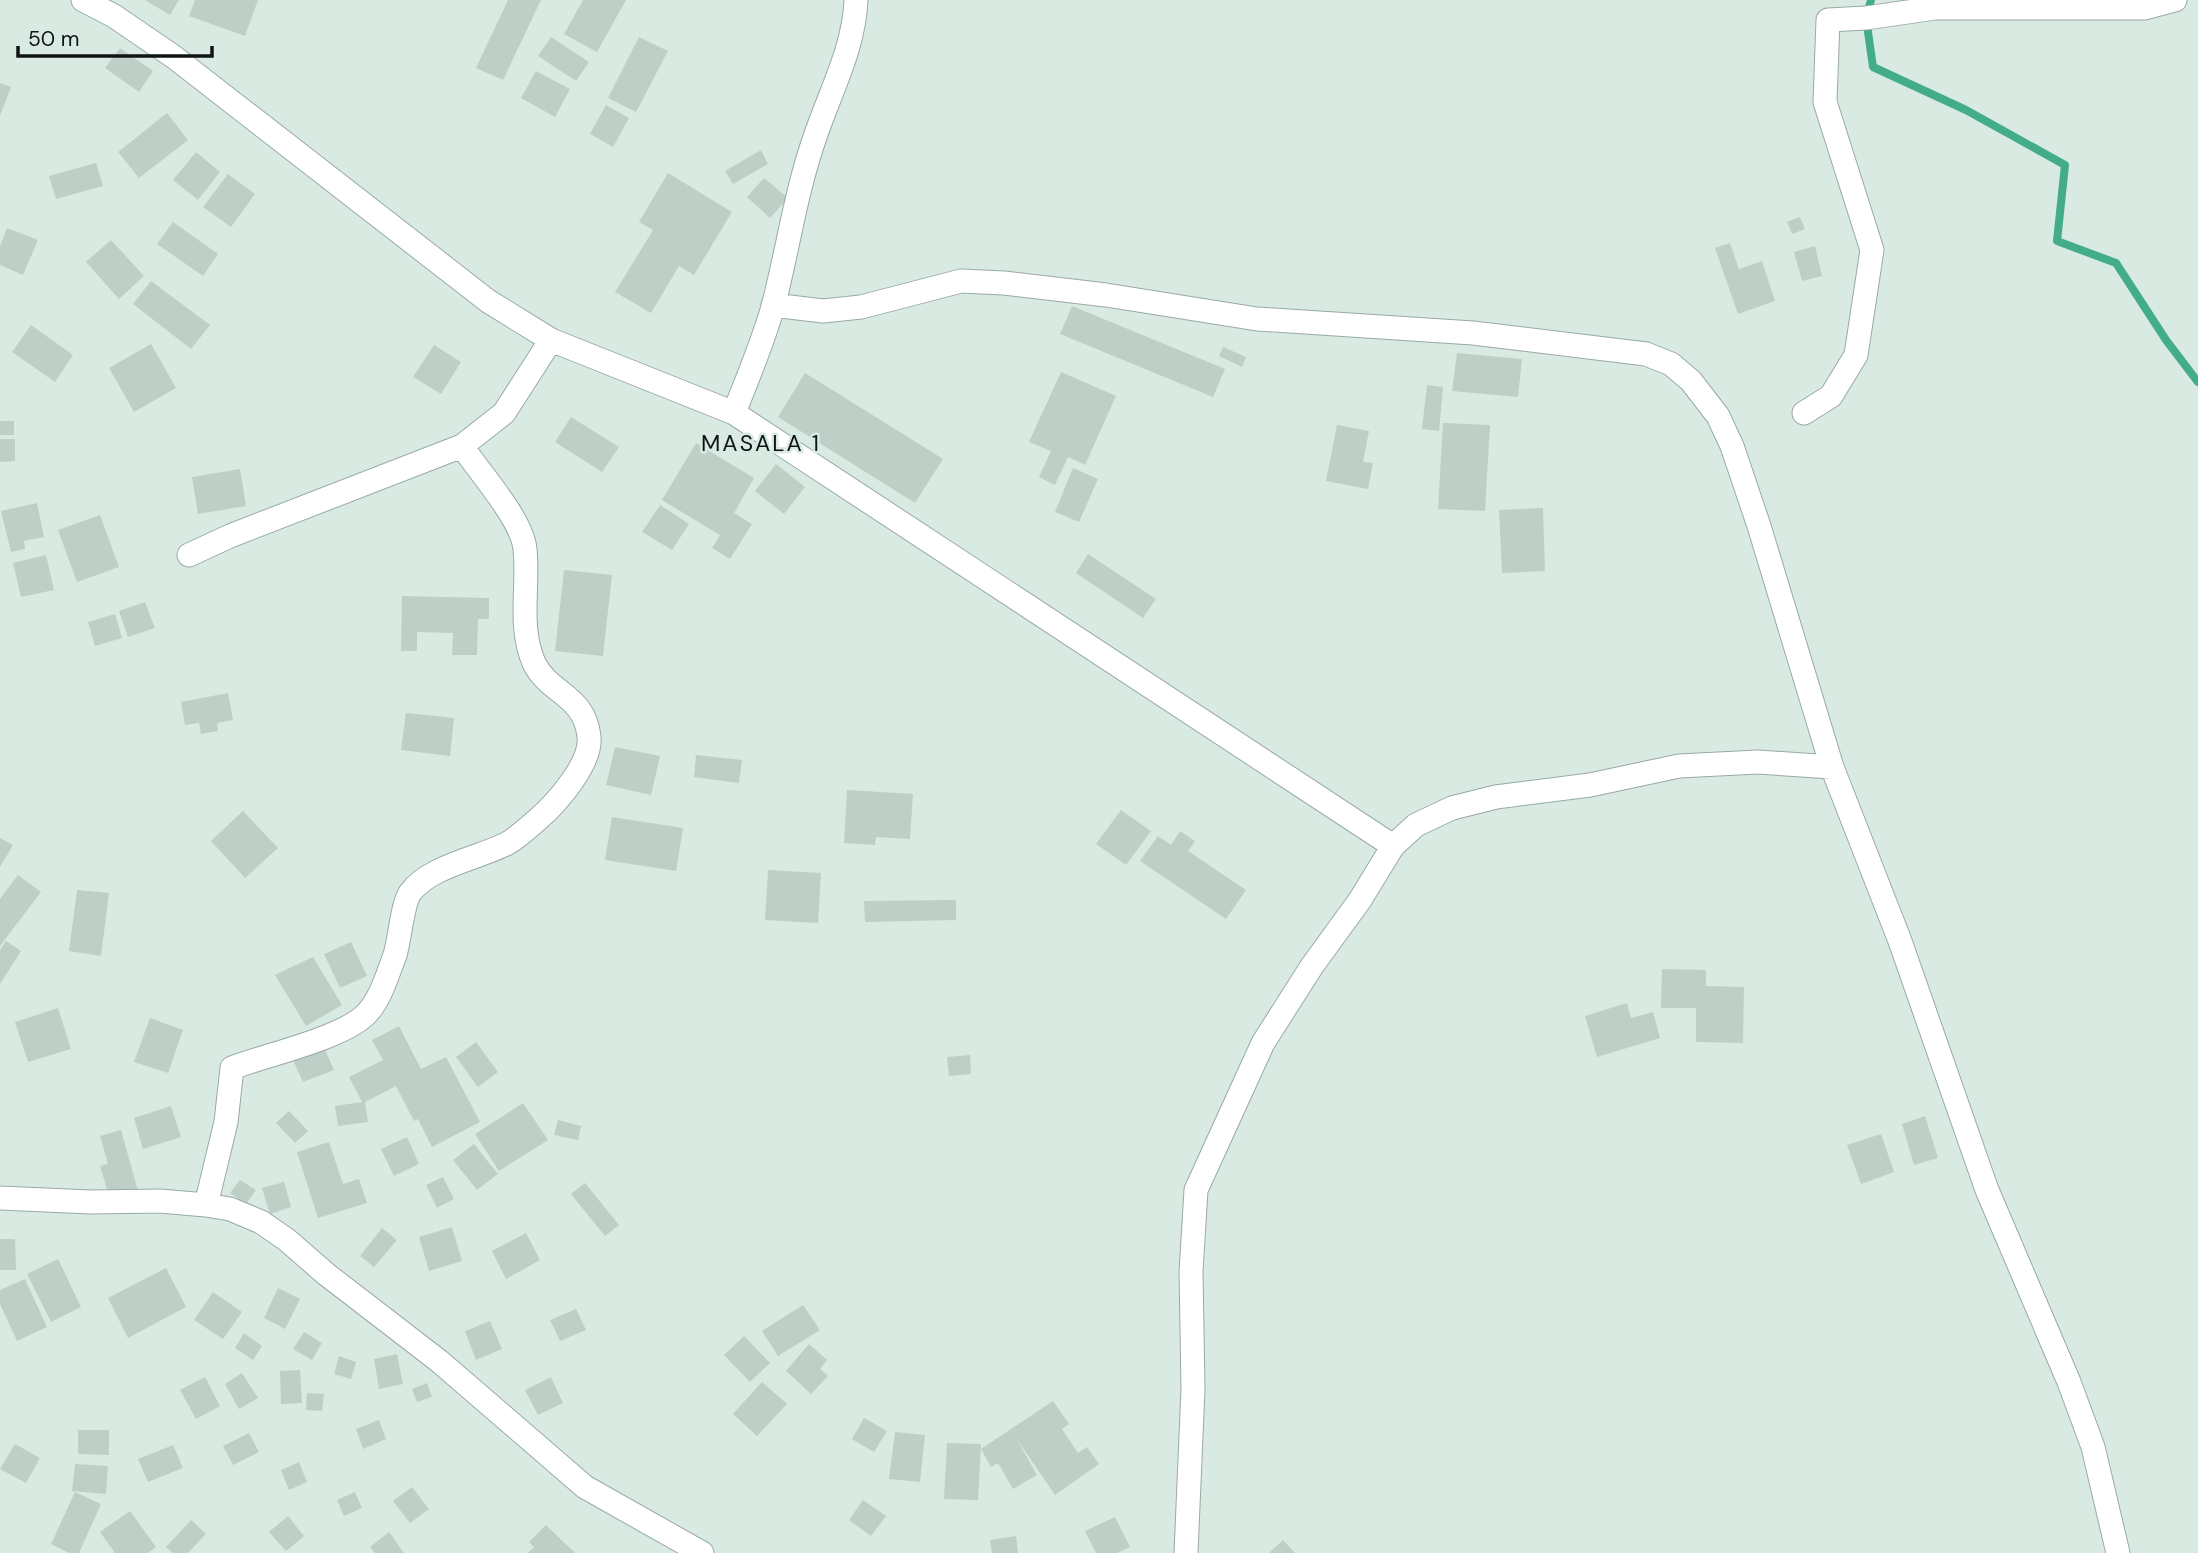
<svg xmlns="http://www.w3.org/2000/svg" width="2198" height="1553" viewBox="0 0 2198 1553" font-family="'DM Sans',sans-serif">
	<style>
		.lines { fill: none; stroke-linecap: round; stroke-linejoin: round }
		.stream { stroke: #43ac89; stroke-width: 8 }
		.building { fill: #becfc7 }
		.street-casing { stroke: #99aaa3; stroke-width: 25 }
		.street { stroke: #fff; stroke-width: 23 }
		.labels { text-anchor: middle; dominant-baseline: central; stroke-width: 5; stroke-linejoin: round; paint-order: stroke }
		.quarter-label { font-size: 23px; letter-spacing: 2px; fill: #0f1513; stroke: #d9eae2 }
	</style>
	<rect width="100%" height="100%" fill="#d9eae2"/>
	<g class="lines">
		<path class="stream" d="M 1871,0 L 1866,18 L 1873,67 L 1966,110 L 2065,165 L 2057,241 L 2116,263 L 2166,340 L 2198,382"/>
	</g>
	<path class="building" d="M 145,0 L 179,0 L 170,15 Z
		M 195,0 L 258,0 L 245,36 L 189,16 Z
		M 508,0 L 541,0 L 503,80 L 476,68 Z
		M 583,0 L 626,0 L 597,52 L 564,34 Z
		M 551,37 L 589,62 L 576,81 L 538,56 Z
		M 639,37 L 668,51 L 636,112 L 608,98 Z
		M 120,48 L 153,71 L 139,92 L 105,68 Z
		M 536,71 L 570,89 L 555,117 L 521,98 Z
		M 0,83 L 11,87 L 0,116 Z
		M 606,105 L 629,118 L 613,147 L 590,134 Z
		M 167,113 L 188,140 L 139,178 L 118,152 Z
		M 761,150 L 768,164 L 733,184 L 725,171 Z
		M 196,152 L 220,172 L 198,200 L 173,180 Z
		M 96,163 L 103,186 L 56,199 L 49,176 Z
		M 668,173 L 732,212 L 694,275 L 679,266 L 651,313 L 615,292 L 653,230 L 639,222 Z
		M 228,174 L 255,194 L 231,227 L 203,207 Z
		M 764,178 L 788,198 L 770,218 L 747,197 Z
		M 1800,217 L 1805,229 L 1792,234 L 1787,222 Z
		M 173,222 L 218,254 L 203,276 L 157,244 Z
		M 7,228 L 38,240 L 23,275 L 0,265 L 0,246 Z
		M 111,240 L 144,276 L 119,299 L 86,262 Z
		M 1730,243 L 1739,269 L 1762,261 L 1775,301 L 1738,314 L 1715,248 Z
		M 1815,246 L 1822,276 L 1802,281 L 1794,252 Z
		M 151,281 L 210,325 L 191,349 L 133,304 Z
		M 1072,306 L 1225,369 L 1213,397 L 1060,334 Z
		M 31,325 L 73,355 L 55,382 L 12,352 Z
		M 151,344 L 176,388 L 134,412 L 109,368 Z
		M 434,345 L 461,362 L 441,394 L 413,377 Z
		M 1223,347 L 1246,357 L 1242,367 L 1219,356 Z
		M 1457,353 L 1522,359 L 1518,397 L 1452,391 Z
		M 1061,372 L 1116,396 L 1085,465 L 1068,457 L 1055,485 L 1039,477 L 1051,451 L 1029,442 Z
		M 805,373 L 943,459 L 915,503 L 778,417 Z
		M 1427,385 L 1443,387 L 1439,431 L 1422,429 Z
		M 571,417 L 619,447 L 602,472 L 555,442 Z
		M 0,421 L 14,421 L 14,435 L 0,435 Z
		M 1443,423 L 1490,425 L 1485,511 L 1438,509 Z
		M 1337,425 L 1369,431 L 1363,462 L 1373,463 L 1368,489 L 1326,481 Z
		M 0,439 L 15,439 L 15,461 L 0,462 Z
		M 696,443 L 754,478 L 734,513 L 752,524 L 730,559 L 712,548 L 720,535 L 662,500 Z
		M 776,464 L 805,487 L 784,514 L 755,491 Z
		M 1073,468 L 1098,479 L 1079,522 L 1055,512 Z
		M 240,469 L 246,506 L 198,514 L 192,477 Z
		M 37,503 L 44,537 L 24,541 L 25,549 L 11,552 L 1,511 Z
		M 660,505 L 689,524 L 672,550 L 642,532 Z
		M 1543,508 L 1545,571 L 1502,573 L 1499,510 Z
		M 100,515 L 119,567 L 77,582 L 58,530 Z
		M 1088,554 L 1156,599 L 1143,618 L 1076,573 Z
		M 46,555 L 54,590 L 21,597 L 13,563 Z
		M 564,570 L 612,575 L 603,656 L 555,651 Z
		M 402,596 L 489,598 L 489,619 L 478,619 L 477,655 L 452,655 L 453,633 L 417,632 L 417,651 L 401,651 Z
		M 145,602 L 155,628 L 128,637 L 119,611 Z
		M 115,614 L 122,638 L 95,646 L 88,622 Z
		M 228,693 L 233,720 L 217,723 L 218,731 L 201,734 L 199,723 L 185,725 L 181,702 Z
		M 406,713 L 454,718 L 450,756 L 401,750 Z
		M 615,747 L 660,756 L 651,795 L 606,785 Z
		M 696,755 L 742,760 L 739,783 L 694,777 Z
		M 847,790 L 913,794 L 910,839 L 876,837 L 875,845 L 844,843 Z
		M 1121,810 L 1151,831 L 1126,865 L 1096,844 Z
		M 243,811 L 278,848 L 245,878 L 211,841 Z
		M 612,817 L 683,828 L 676,871 L 605,860 Z
		M 1180,831 L 1195,841 L 1188,851 L 1246,890 L 1226,919 L 1140,861 L 1158,836 L 1171,845 Z
		M 0,838 L 13,845 L 0,867 Z
		M 768,870 L 821,873 L 818,923 L 765,920 Z
		M 18,875 L 41,892 L 0,946 L 0,899 Z
		M 77,890 L 109,893 L 101,956 L 69,951 Z
		M 956,900 L 956,920 L 865,922 L 864,901 Z
		M 6,941 L 21,951 L 0,984 L 0,950 Z
		M 351,942 L 367,976 L 340,988 L 324,954 Z
		M 313,957 L 342,1005 L 306,1026 L 275,975 Z
		M 1662,969 L 1706,970 L 1706,986 L 1744,987 L 1743,1043 L 1696,1042 L 1696,1008 L 1661,1008 Z
		M 1627,1003 L 1631,1018 L 1653,1012 L 1660,1038 L 1597,1057 L 1585,1016 Z
		M 58,1008 L 71,1049 L 28,1062 L 15,1022 Z
		M 150,1018 L 183,1030 L 168,1073 L 134,1062 Z
		M 399,1026 L 421,1069 L 446,1057 L 480,1122 L 432,1147 L 418,1119 L 414,1121 L 396,1086 L 365,1102 L 368,1122 L 338,1126 L 335,1106 L 362,1102 L 349,1077 L 383,1060 L 372,1040 Z
		M 476,1042 L 498,1072 L 478,1087 L 456,1057 Z
		M 324,1047 L 334,1070 L 303,1082 L 293,1060 Z
		M 970,1055 L 971,1074 L 949,1076 L 947,1057 Z
		M 523,1103 L 548,1140 L 499,1171 L 475,1134 Z
		M 171,1106 L 181,1137 L 143,1149 L 134,1118 Z
		M 289,1111 L 308,1131 L 295,1143 L 276,1123 Z
		M 1925,1116 L 1938,1158 L 1914,1165 L 1902,1124 Z
		M 558,1120 L 581,1126 L 578,1140 L 554,1135 Z
		M 121,1130 L 138,1191 L 110,1199 L 100,1166 L 108,1164 L 100,1136 Z
		M 1881,1134 L 1894,1172 L 1861,1184 L 1847,1145 Z
		M 407,1137 L 419,1164 L 394,1176 L 381,1149 Z
		M 329,1142 L 343,1184 L 359,1179 L 367,1203 L 318,1218 L 297,1152 Z
		M 474,1144 L 498,1174 L 477,1190 L 453,1160 Z
		M 443,1177 L 454,1199 L 437,1208 L 426,1185 Z
		M 240,1180 L 256,1190 L 246,1204 L 230,1193 Z
		M 284,1182 L 291,1207 L 270,1214 L 262,1188 Z
		M 585,1183 L 619,1225 L 605,1236 L 571,1194 Z
		M 452,1227 L 462,1261 L 429,1271 L 419,1237 Z
		M 382,1228 L 397,1240 L 374,1267 L 360,1256 Z
		M 526,1233 L 540,1260 L 506,1279 L 492,1251 Z
		M 0,1239 L 15,1239 L 16,1270 L 0,1270 Z
		M 58,1259 L 81,1307 L 51,1322 L 27,1274 Z
		M 166,1268 L 186,1307 L 128,1338 L 108,1298 Z
		M 25,1279 L 47,1327 L 17,1341 L 0,1304 L 0,1290 Z
		M 278,1288 L 300,1299 L 285,1329 L 264,1318 Z
		M 213,1292 L 242,1312 L 223,1339 L 194,1320 Z
		M 803,1305 L 820,1330 L 778,1356 L 762,1331 Z
		M 576,1309 L 586,1330 L 560,1341 L 550,1320 Z
		M 490,1321 L 502,1349 L 476,1360 L 465,1331 Z
		M 304,1332 L 322,1343 L 312,1360 L 293,1349 Z
		M 244,1333 L 262,1346 L 253,1360 L 235,1348 Z
		M 744,1336 L 770,1363 L 750,1382 L 724,1355 Z
		M 809,1344 L 827,1360 L 820,1369 L 828,1376 L 811,1394 L 786,1371 Z
		M 397,1354 L 403,1384 L 379,1389 L 374,1359 Z
		M 339,1356 L 356,1362 L 351,1379 L 334,1374 Z
		M 300,1370 L 302,1403 L 281,1404 L 280,1371 Z
		M 242,1373 L 258,1398 L 239,1409 L 225,1384 Z
		M 205,1377 L 220,1406 L 196,1419 L 180,1390 Z
		M 551,1377 L 563,1403 L 538,1415 L 525,1390 Z
		M 762,1382 L 787,1404 L 757,1436 L 733,1414 Z
		M 427,1383 L 432,1397 L 417,1402 L 412,1389 Z
		M 307,1393 L 324,1394 L 322,1411 L 306,1410 Z
		M 1053,1401 L 1069,1424 L 1062,1429 L 1078,1453 L 1087,1447 L 1099,1464 L 1055,1495 L 1016,1438 L 1037,1475 L 1013,1489 L 998,1463 L 991,1467 L 981,1449 Z
		M 864,1418 L 887,1431 L 874,1452 L 852,1439 Z
		M 379,1420 L 386,1439 L 363,1449 L 356,1429 Z
		M 78,1430 L 109,1430 L 109,1455 L 78,1454 Z
		M 895,1432 L 925,1435 L 920,1482 L 889,1479 Z
		M 249,1433 L 259,1452 L 233,1465 L 223,1446 Z
		M 947,1443 L 981,1444 L 978,1500 L 944,1499 Z
		M 15,1444 L 40,1458 L 26,1483 L 0,1469 Z
		M 173,1445 L 183,1468 L 148,1482 L 138,1459 Z
		M 299,1462 L 307,1482 L 289,1490 L 281,1470 Z
		M 75,1464 L 108,1466 L 106,1494 L 72,1491 Z
		M 412,1487 L 429,1509 L 410,1523 L 393,1501 Z
		M 75,1492 L 101,1504 L 79,1553 L 69,1553 L 51,1544 Z
		M 355,1492 L 362,1508 L 344,1516 L 337,1500 Z
		M 863,1500 L 886,1516 L 871,1536 L 849,1520 Z
		M 130,1511 L 156,1547 L 148,1553 L 115,1553 L 100,1532 Z
		M 288,1516 L 304,1536 L 286,1551 L 269,1532 Z
		M 1115,1517 L 1130,1547 L 1117,1553 L 1096,1553 L 1085,1531 Z
		M 191,1520 L 206,1534 L 188,1553 L 173,1553 L 166,1547 Z
		M 546,1525 L 575,1553 L 528,1553 L 534,1547 L 529,1542 Z
		M 389,1532 L 404,1553 L 375,1553 L 370,1547 Z
		M 1016,1536 L 1018,1553 L 992,1553 L 990,1540 Z
		M 1283,1540 L 1295,1553 L 1269,1553 Z"/>
	<g class="lines">
		<g class="street-casing">
			<path id="street" d="M 83,0 L 114,16 L 174,57 L 488,301 L 551,340 L 734,413 L 1393,846
				M 773,305 L 823,311 L 861,307 L 961,281 L 1004,283 L 1106,295 L 1257,319 L 1473,333 L 1646,354 L 1671,364 L 1691,381 L 1718,416 L 1732,446 L 1759,526 L 1832,767 L 1900,941 L 1987,1190 L 2069,1382 L 2093,1447 L 2118,1553
				M 734,413 C 748,377 764,340 774,303 C 788,248 796,191 815,137 C 830,92 854,49 856,0
				M 1804,413 L 1831,396 L 1856,355 L 1872,250 L 1825,102 L 1828,20 L 1866,18 L 1935,8 L 2145,8 L 2175,0
				M 189,555 L 230,536 L 462,446 L 504,413 L 551,340
				M 0,1198 L 91,1202 L 160,1201 L 206,1205 L 230,1209 L 261,1222 L 287,1240 L 326,1274 L 439,1361 L 585,1487 L 702,1553
				M 206,1205 L 226,1122 L 232,1068 C 265,1055 348,1037 368,1012 C 381,998 388,973 395,955 C 400,939 402,905 410,893 C 429,866 480,858 508,843 C 518,837 528,828 537,820 C 556,804 592,763 589,737 C 585,695 549,694 534,663 C 518,626 529,587 525,549 C 522,519 479,472 462,446
				M 1186,1553 L 1193,1389 L 1191,1272 L 1196,1190 L 1263,1043 L 1312,966 L 1360,900 L 1393,846 L 1416,825 L 1452,808 L 1496,797 L 1590,785 L 1679,766 L 1758,762 L 1832,767"/>
		</g>
		<use href="#street" class="street"/>
	</g>
	<g class="labels">
		<g class="quarter-label">
			<text x="761" y="443">MASALA 1</text>
		</g>
	</g>
	<path d="M18 46v10h194v-10" fill="none" stroke="#0f1513" stroke-width="3.5"/>
	<text x="28" y="46" font-size="21" fill="#0f1513" stroke="#d9eae2" stroke-width="5" paint-order="stroke">50 m</text>
</svg>
